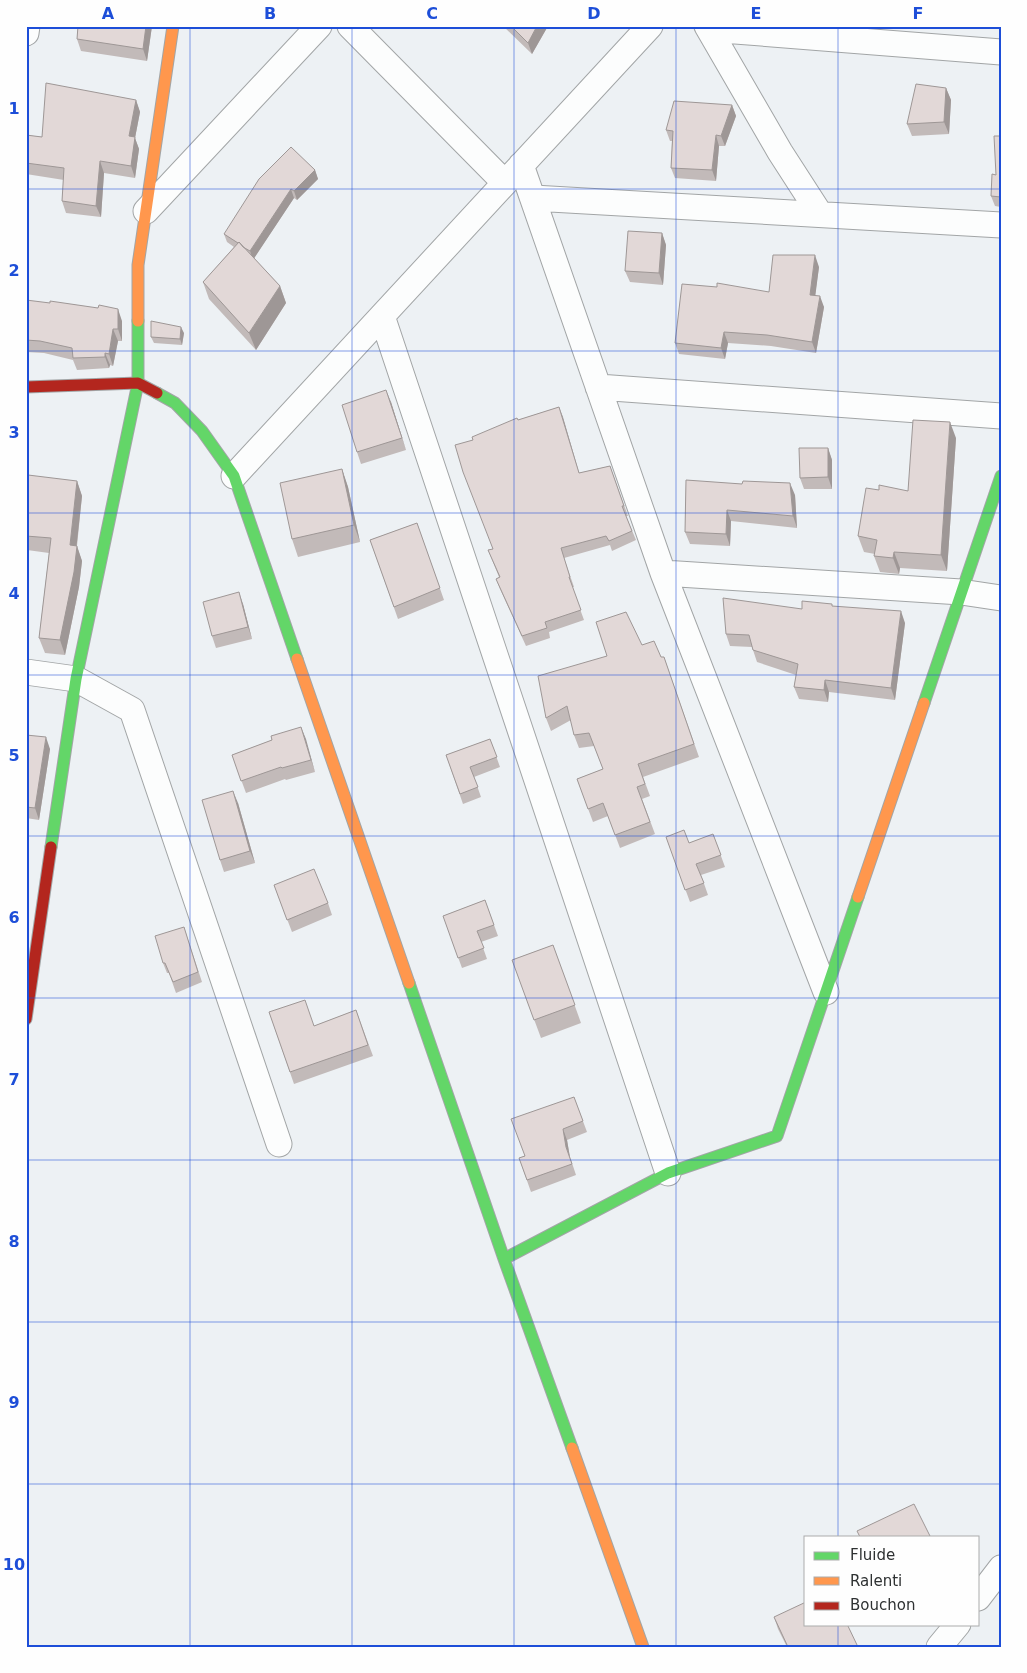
<svg xmlns="http://www.w3.org/2000/svg" width="1027" height="1673" viewBox="0 0 1027 1673" font-family="'DejaVu Sans',sans-serif">
	<style>
		.lines { fill: none; stroke-linecap: round; stroke-linejoin: round }
		.street-casing { stroke: #a2a5a6; stroke-width: 27 }
		.fast-casing { stroke: #a2a5a6; stroke-width: 13 }
		.slow-casing { stroke: #a2a5a6; stroke-width: 13 }
		.jam-casing { stroke: #a2a5a6; stroke-width: 13 }
		.street { stroke: #fcfdfd; stroke-width: 25 }
		.fast { stroke: #63d668; stroke-width: 11 }
		.slow { stroke: #ff974d; stroke-width: 11 }
		.jam { stroke: #b3261e; stroke-width: 11 }
		.wall { fill: #c2bab9 }
		.shaded-wall { fill: #9e9796 }
		.building { fill: #e2d8d7; stroke: #9e9796 }
		.grid { fill: none; stroke: #1d4ed8; stroke-width: 1; stroke-opacity: 0.55 }
		.neatline { fill: none; stroke: #1d4ed8; stroke-width: 2 }
		.grid-label { font-size: 16px; text-anchor: middle; font-weight: bold; fill: #1d4ed8 }
	</style>
	<rect width="100%" height="100%" fill="#edf1f4"/>
	<g class="lines">
		<g class="street-casing">
			<path id="street" d="M 350,26 L 505,183
				M 707,26 L 780,152 L 820,214
				M 709,29 L 1001,52
				M 26,33 L 27,26
				M 521,165 L 663,573 L 826,992
				M 533,198 L 1001,225
				M 146,211 L 319,26
				M 382,316 L 668,1173
				M 598,387 L 1001,416
				M 234,476 L 650,26
				M 663,573 L 961,592 L 1001,598
				M 26,672 L 76,679 L 132,710 L 279,1144
				M 978,1598 L 1001,1568
				M 939,1647 L 958,1624"/>
		</g>
		<g class="fast-casing">
			<path id="fast" d="M 157,393 L 175,403 L 202,431 L 234,476 L 297,659
				M 924,703 L 1001,476
				M 51,847 L 76,679 L 138,383 L 138,321
				M 409,983 L 504,1259 L 572,1448
				M 504,1259 L 668,1173 L 777,1136 L 858,897"/>
		</g>
		<g class="slow-casing">
			<path id="slow" d="M 138,321 L 138,265 L 173,26
				M 297,659 L 409,983
				M 858,897 L 924,703
				M 572,1448 L 643,1647"/>
		</g>
		<g class="jam-casing">
			<path id="jam" d="M 26,387 L 138,383 L 157,393
				M 26,1019 L 51,847"/>
		</g>
		<use href="#street" class="street"/>
		<use href="#fast" class="fast"/>
		<use href="#slow" class="slow"/>
		<use href="#jam" class="jam"/>
	</g>
	<path class="wall" d="M 78,26 L 152,26 L 147,61 L 81,51 L 77,39 Z
		M 503,26 L 548,26 L 532,54 Z
		M 946,88 L 951,100 L 949,134 L 912,136 L 907,124 Z
		M 136,100 L 140,112 L 135,138 L 139,149 L 135,178 L 104,173 L 101,217 L 66,213 L 62,201 L 64,180 L 26,174 L 26,135 L 42,137 Z
		M 732,105 L 736,116 L 725,146 L 719,146 L 716,181 L 675,178 L 671,168 L 672,141 L 670,141 L 666,130 Z
		M 1001,136 L 1001,207 L 995,206 L 991,196 L 996,175 Z
		M 315,170 L 318,179 L 297,200 L 294,198 L 254,258 L 280,286 L 286,303 L 256,350 L 209,299 L 203,282 L 234,247 L 227,242 L 224,234 Z
		M 662,233 L 666,245 L 663,285 L 630,282 L 625,271 Z
		M 819,267 L 815,295 L 824,307 L 816,353 L 771,346 L 728,343 L 725,359 L 679,354 L 675,343 L 769,292 Z
		M 26,300 L 122,321 L 122,341 L 118,341 L 113,366 L 110,365 L 109,368 L 77,370 L 73,360 L 44,353 L 26,352 Z
		M 184,333 L 182,345 L 154,343 L 151,337 Z
		M 391,402 L 406,450 L 361,464 L 357,452 Z
		M 559,407 L 579,473 L 610,466 L 628,516 L 626,516 L 636,540 L 612,551 L 610,545 L 564,558 L 574,587 L 572,587 L 584,620 L 549,632 L 550,638 L 526,646 L 500,589 L 496,579 L 499,577 L 488,550 L 493,549 L 473,440 L 518,420 Z
		M 956,438 L 947,571 L 900,568 L 899,574 L 880,572 L 874,556 L 875,554 L 864,552 L 858,536 L 879,490 L 908,491 Z
		M 828,448 L 832,460 L 832,489 L 804,489 L 800,478 Z
		M 342,469 L 348,487 L 360,542 L 298,557 L 292,539 Z
		M 686,480 L 795,495 L 797,528 L 731,521 L 730,546 L 690,544 L 685,532 Z
		M 77,481 L 82,496 L 77,546 L 82,561 L 79,587 L 65,655 L 45,653 L 39,638 L 49,553 L 27,550 L 26,492 Z
		M 417,523 L 444,600 L 398,619 L 370,540 Z
		M 243,604 L 252,639 L 216,648 L 212,636 Z
		M 833,606 L 905,623 L 895,700 L 829,692 L 828,702 L 799,699 L 794,687 L 796,675 L 757,662 L 752,647 L 730,646 L 726,634 L 802,609 Z
		M 642,645 L 661,657 L 664,657 L 699,757 L 643,777 L 650,796 L 642,799 L 655,834 L 620,848 L 608,816 L 593,822 L 577,779 L 603,769 L 594,746 L 579,748 L 574,735 L 571,720 L 551,731 L 546,718 Z
		M 301,727 L 315,772 L 286,780 L 285,779 L 246,793 L 232,755 L 272,740 Z
		M 26,735 L 50,749 L 39,820 L 26,818 Z
		M 490,739 L 500,767 L 474,777 L 481,797 L 463,804 L 446,755 Z
		M 238,803 L 255,863 L 224,872 L 220,860 Z
		M 713,834 L 725,867 L 701,875 L 708,895 L 690,902 L 666,837 L 689,843 Z
		M 274,885 L 328,903 L 332,915 L 292,932 Z
		M 485,900 L 498,936 L 481,942 L 487,959 L 462,968 L 443,916 Z
		M 184,927 L 202,982 L 176,993 L 169,973 L 167,973 L 163,963 Z
		M 553,945 L 581,1023 L 541,1038 L 512,960 Z
		M 356,1010 L 373,1056 L 294,1084 L 269,1012 L 314,1026 Z
		M 574,1097 L 587,1132 L 567,1140 L 570,1157 L 576,1175 L 531,1192 L 519,1158 L 524,1156 Z
		M 774,1617 L 858,1647 L 787,1647 L 778,1629 Z"/>
	<path class="shaded-wall" d="M 146,26 L 152,26 L 147,61 L 143,49 Z
		M 537,26 L 548,26 L 532,54 L 528,43 Z
		M 946,88 L 951,100 L 949,134 L 944,122 Z
		M 136,100 L 140,112 L 135,138 L 139,149 L 135,178 L 131,166 L 129,136 Z
		M 732,105 L 736,116 L 725,146 L 721,136 Z
		M 716,135 L 719,146 L 716,181 L 712,170 Z
		M 100,161 L 104,173 L 101,217 L 96,206 Z
		M 315,170 L 318,179 L 297,200 L 294,191 Z
		M 291,189 L 294,198 L 253,260 L 250,251 Z
		M 662,233 L 666,245 L 663,285 L 659,273 Z
		M 815,255 L 819,267 L 814,306 L 810,295 Z
		M 280,286 L 286,303 L 256,350 L 249,333 Z
		M 820,296 L 824,307 L 816,353 L 812,342 Z
		M 118,309 L 122,321 L 122,341 L 118,329 Z
		M 181,327 L 184,333 L 182,345 L 180,339 Z
		M 113,329 L 118,341 L 113,366 L 109,354 Z
		M 724,332 L 728,343 L 725,359 L 721,348 Z
		M 105,353 L 110,365 L 109,368 L 105,357 Z
		M 386,390 L 391,402 L 406,450 Z
		M 559,407 L 563,417 L 582,483 L 579,473 Z
		M 950,422 L 956,438 L 947,571 L 941,555 Z
		M 828,448 L 832,460 L 832,489 L 828,477 Z
		M 342,469 L 348,487 L 360,542 L 354,525 Z
		M 77,481 L 82,496 L 75,560 L 70,545 Z
		M 790,483 L 795,495 L 797,528 L 793,516 Z
		M 727,510 L 731,521 L 730,546 L 726,534 Z
		M 77,546 L 82,561 L 79,587 L 65,655 L 60,640 Z
		M 894,552 L 900,568 L 899,574 L 893,558 Z
		M 239,592 L 243,604 L 252,639 L 248,627 Z
		M 901,611 L 905,623 L 895,700 L 891,688 Z
		M 825,680 L 829,692 L 828,702 L 824,690 Z
		M 301,727 L 306,739 L 315,772 L 311,760 Z
		M 46,737 L 50,749 L 39,820 L 35,808 Z
		M 233,791 L 238,803 L 255,863 L 250,851 Z
		M 563,1129 L 567,1140 L 570,1158 L 566,1147 Z"/>
	<path class="building" d="M 78,26 L 146,26 L 143,49 L 77,39 Z
		M 511,26 L 537,26 L 528,43 Z
		M 46,83 L 136,100 L 129,136 L 135,137 L 131,166 L 100,161 L 96,206 L 62,201 L 64,168 L 26,163 L 26,135 L 42,137 Z
		M 916,84 L 946,88 L 944,122 L 907,124 Z
		M 674,101 L 732,105 L 721,136 L 716,135 L 712,170 L 671,168 L 673,131 L 666,130 Z
		M 994,136 L 1001,136 L 1001,197 L 991,196 L 992,174 L 996,175 Z
		M 291,147 L 315,170 L 294,191 L 291,189 L 250,251 L 243,247 L 239,242 L 238,243 L 224,234 L 259,179 Z
		M 628,231 L 662,233 L 659,273 L 625,271 Z
		M 239,242 L 280,286 L 249,333 L 203,282 Z
		M 773,255 L 815,255 L 810,295 L 820,296 L 812,342 L 767,335 L 724,332 L 721,348 L 675,343 L 682,284 L 717,287 L 717,283 L 769,292 Z
		M 26,300 L 50,303 L 50,301 L 98,308 L 99,305 L 118,309 L 118,329 L 113,329 L 109,354 L 105,353 L 105,357 L 73,358 L 72,348 L 40,341 L 26,340 Z
		M 151,321 L 181,327 L 180,339 L 151,337 Z
		M 386,390 L 402,438 L 357,452 L 342,405 Z
		M 559,407 L 579,473 L 610,466 L 624,506 L 622,506 L 632,531 L 609,541 L 606,536 L 561,548 L 570,577 L 569,577 L 581,610 L 545,622 L 547,628 L 522,636 L 496,579 L 500,577 L 488,550 L 493,549 L 463,472 L 455,445 L 473,440 L 472,437 L 517,418 L 518,420 Z
		M 913,420 L 950,422 L 941,555 L 894,552 L 893,558 L 874,556 L 877,540 L 858,536 L 866,488 L 879,490 L 879,485 L 908,491 Z
		M 799,448 L 828,448 L 828,477 L 800,478 Z
		M 342,469 L 354,525 L 292,539 L 280,483 Z
		M 28,475 L 77,481 L 70,545 L 77,546 L 74,572 L 60,640 L 39,638 L 51,538 L 26,536 L 26,492 Z
		M 686,480 L 742,484 L 743,481 L 790,483 L 793,516 L 727,510 L 726,534 L 685,532 Z
		M 417,523 L 440,588 L 394,607 L 370,540 Z
		M 239,592 L 248,627 L 212,636 L 203,602 Z
		M 723,598 L 802,609 L 802,601 L 832,604 L 832,606 L 901,611 L 891,688 L 825,680 L 824,690 L 794,687 L 798,664 L 753,650 L 749,635 L 726,634 Z
		M 626,612 L 642,645 L 654,641 L 661,657 L 664,657 L 694,744 L 638,764 L 645,784 L 637,787 L 650,822 L 615,835 L 603,803 L 588,809 L 577,779 L 603,769 L 589,733 L 574,735 L 567,706 L 546,718 L 538,676 L 607,656 L 596,622 Z
		M 301,727 L 311,760 L 282,768 L 281,767 L 241,781 L 232,755 L 272,740 L 271,736 Z
		M 26,735 L 46,737 L 35,808 L 26,807 Z
		M 490,739 L 497,757 L 470,767 L 478,787 L 460,794 L 446,755 Z
		M 233,791 L 250,851 L 220,860 L 202,800 Z
		M 684,830 L 689,843 L 713,834 L 721,855 L 696,864 L 704,883 L 685,890 L 666,837 Z
		M 314,869 L 328,903 L 287,920 L 274,885 Z
		M 485,900 L 494,925 L 477,931 L 484,948 L 458,958 L 443,916 Z
		M 184,927 L 198,972 L 173,982 L 165,963 L 163,963 L 155,936 Z
		M 553,945 L 575,1005 L 534,1020 L 512,960 Z
		M 305,1000 L 314,1026 L 356,1010 L 368,1045 L 290,1072 L 269,1012 Z
		M 574,1097 L 583,1121 L 563,1129 L 566,1147 L 572,1164 L 527,1180 L 519,1158 L 525,1156 L 511,1119 Z
		M 914,1504 L 930,1536 L 928,1537 L 860,1537 L 857,1531 Z
		M 806,1602 L 806,1624 L 847,1624 L 858,1647 L 788,1647 L 774,1617 Z"/>
	<path class="grid" d="M 190,26 L 190,1647M 352,26 L 352,1647M 514,26 L 514,1647M 676,26 L 676,1647M 838,26 L 838,1537M 26,189 L 1001,189M 26,351 L 1001,351M 26,513 L 1001,513M 26,675 L 1001,675M 26,836 L 1001,836M 26,998 L 1001,998M 26,1160 L 1001,1160M 26,1322 L 1001,1322M 26,1484 L 1001,1484M 838,1624 L 838,1647"/>
	<rect width="1027" height="1673" fill="none" stroke="#fefefe" stroke-width="55"/>
	<rect x="804" y="1536" width="175" height="90" fill="#fefefe" stroke="#abacac"/>
	<rect x="814" y="1552" width="25" height="8" fill="#63d668" stroke="#abacac"/>
	<text x="850" y="1560" font-size="15" fill="#2e3132">Fluide</text>
	<rect x="814" y="1577" width="25" height="8" fill="#ff974d" stroke="#abacac"/>
	<text x="850" y="1586" font-size="15" fill="#2e3132">Ralenti</text>
	<rect x="814" y="1602" width="25" height="8" fill="#b3261e" stroke="#abacac"/>
	<text x="850" y="1610" font-size="15" fill="#2e3132">Bouchon</text>
	<rect x="28" y="28" width="972" height="1618" class="neatline"/>
	<g class="grid-label">
		<text x="108" y="19">A</text>
		<text x="270" y="19">B</text>
		<text x="432" y="19">C</text>
		<text x="594" y="19">D</text>
		<text x="756" y="19">E</text>
		<text x="918" y="19">F</text>
		<text x="14" y="114">1</text>
		<text x="14" y="276">2</text>
		<text x="14" y="438">3</text>
		<text x="14" y="599">4</text>
		<text x="14" y="761">5</text>
		<text x="14" y="923">6</text>
		<text x="14" y="1085">7</text>
		<text x="14" y="1247">8</text>
		<text x="14" y="1408">9</text>
		<text x="14" y="1570">10</text>
	</g>
</svg>
